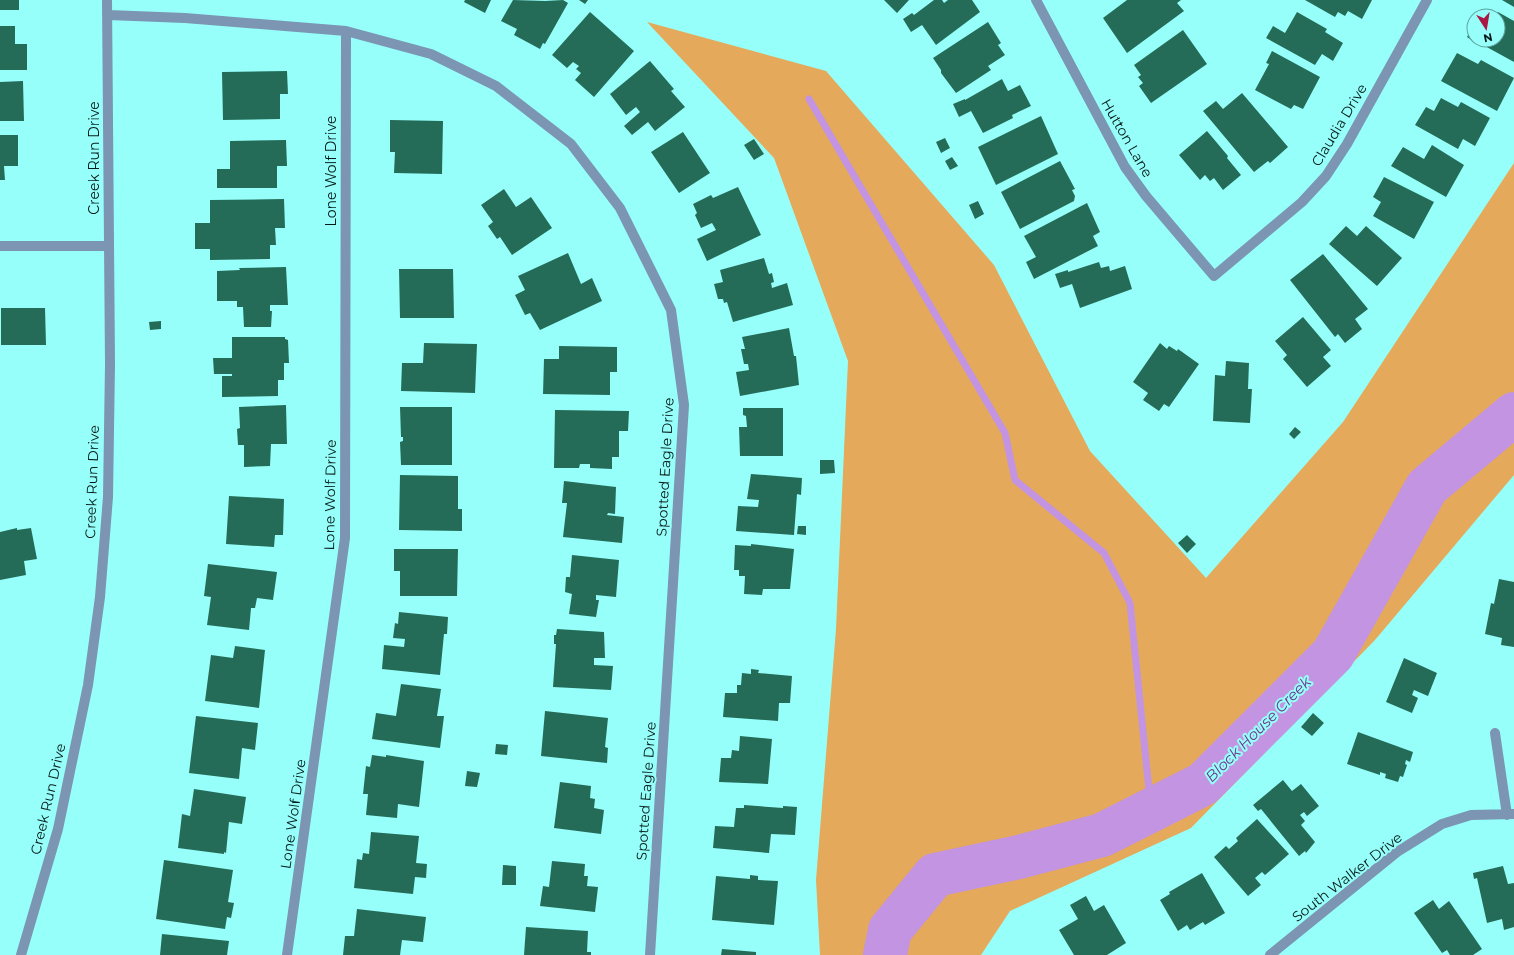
<svg xmlns="http://www.w3.org/2000/svg" width="1514" height="955" viewBox="0 0 1514 955" font-family="Montserrat,sans-serif">
	<style>
		.forest { fill: #e4a95a }
		.lines { fill: none; stroke-linecap: round; stroke-linejoin: round }
		.stream { stroke: #c394e1; stroke-width: 7 }
		.river { stroke: #c394e1; stroke-width: 44 }
		.building { fill: #246c58 }
		.minor { stroke: #7b95b3; stroke-width: 10 }
		.labels { text-anchor: middle; dominant-baseline: central; stroke-width: 4; stroke-linejoin: round; paint-order: stroke }
		.street-label { font-size: 14px; fill: #041a19; stroke: #97fffa }
		.water-label { font-size: 15px; font-style: italic; fill: #6f358f; stroke: #97fffa }
	</style>
	<rect width="100%" height="100%" fill="#97fffa"/>
	<path class="forest" d="M 647,22 L 826,71 L 994,265 L 1090,451 L 1206,578 L 1343,422 L 1514,163 L 1514,475 L 1375,640 L 1191,828 L 1010,911 L 981,955 L 820,955 L 816,880 L 836,629 L 848,361 L 774,158 Z"/>
	<g class="lines">
		<path class="stream" d="M 809,99 L 1005,433 L 1015,480 L 1104,553 L 1130,603 L 1151,810"/>
		<path class="river" d="M 885,955 L 890,930 L 935,875 L 1019,857 L 1102,835 L 1203,784 L 1333,654 L 1427,487 L 1514,414"/>
	</g>
	<path class="building" d="M 0,0 L 19,0 L 19,10 L 0,10 Z
		M 465,0 L 491,0 L 485,13 L 464,2 Z
		M 513,0 L 545,1 L 563,0 L 568,3 L 545,44 L 543,43 L 540,49 L 514,35 L 517,29 L 501,21 Z
		M 579,0 L 588,0 L 585,4 Z
		M 884,0 L 909,0 L 897,13 Z
		M 934,0 L 942,0 L 944,3 L 948,0 L 972,0 L 980,12 L 936,45 L 922,25 L 911,32 L 903,19 L 912,13 L 914,15 Z
		M 1127,0 L 1181,0 L 1177,3 L 1184,11 L 1127,53 L 1103,18 Z
		M 1305,0 L 1372,0 L 1362,19 L 1348,11 L 1345,16 L 1338,12 L 1335,17 Z
		M 1502,0 L 1514,0 L 1514,7 Z
		M 590,12 L 634,51 L 594,97 L 575,80 L 581,73 L 576,69 L 579,66 L 573,62 L 567,68 L 552,55 Z
		M 1297,12 L 1327,29 L 1325,32 L 1343,43 L 1333,61 L 1322,54 L 1315,65 L 1266,38 L 1273,26 L 1285,33 Z
		M 1498,12 L 1514,21 L 1514,62 L 1474,40 L 1498,40 L 1498,16 L 1495,16 Z
		M 988,22 L 1001,43 L 998,45 L 1005,55 L 988,66 L 991,70 L 956,93 L 941,73 L 941,70 L 933,58 Z
		M 1474,24 L 1474,40 L 1473,41 L 1467,37 Z
		M 0,26 L 15,26 L 15,44 L 27,44 L 27,70 L 0,70 Z
		M 1183,30 L 1207,64 L 1151,103 L 1139,86 L 1143,83 L 1138,77 L 1141,75 L 1134,65 Z
		M 1272,51 L 1320,77 L 1303,109 L 1294,105 L 1291,109 L 1255,90 L 1269,64 L 1266,63 Z
		M 1457,53 L 1478,64 L 1481,60 L 1514,78 L 1497,111 L 1441,81 Z
		M 650,61 L 674,89 L 671,91 L 685,107 L 655,131 L 648,122 L 632,135 L 624,126 L 640,112 L 636,107 L 626,115 L 610,94 Z
		M 287,71 L 288,94 L 280,94 L 280,119 L 223,120 L 222,72 Z
		M 1002,79 L 1008,91 L 1020,85 L 1031,106 L 1012,115 L 1013,118 L 983,133 L 971,111 L 959,117 L 953,104 L 965,99 L 965,100 Z
		M 23,81 L 24,121 L 0,121 L 0,82 Z
		M 1242,93 L 1288,147 L 1270,163 L 1268,161 L 1254,172 L 1203,111 L 1216,101 L 1223,109 Z
		M 1441,98 L 1458,107 L 1461,102 L 1490,118 L 1475,146 L 1463,139 L 1458,149 L 1415,125 L 1426,107 L 1434,111 Z
		M 1041,116 L 1058,154 L 996,185 L 978,147 Z
		M 390,120 L 443,121 L 442,174 L 394,173 L 395,152 L 390,152 Z
		M 1207,131 L 1228,156 L 1227,158 L 1241,175 L 1223,190 L 1214,178 L 1210,181 L 1205,175 L 1200,180 L 1179,155 Z
		M 683,132 L 710,173 L 679,193 L 651,152 Z
		M 0,135 L 18,135 L 18,166 L 4,166 L 5,180 L 0,180 Z
		M 945,138 L 950,148 L 941,153 L 936,142 Z
		M 754,139 L 764,154 L 754,160 L 744,145 Z
		M 286,140 L 287,166 L 277,166 L 277,188 L 217,188 L 217,169 L 230,169 L 230,141 Z
		M 1432,145 L 1464,165 L 1446,197 L 1391,166 L 1403,147 L 1424,159 Z
		M 952,157 L 958,166 L 950,170 L 945,161 Z
		M 1060,161 L 1075,189 L 1072,190 L 1075,196 L 1074,201 L 1020,229 L 1001,192 Z
		M 1384,177 L 1434,202 L 1414,239 L 1373,216 L 1381,202 L 1373,197 Z
		M 738,187 L 761,235 L 707,261 L 697,239 L 716,230 L 712,223 L 701,228 L 695,215 L 697,213 L 693,204 L 711,195 L 713,198 Z
		M 504,189 L 516,207 L 531,197 L 552,228 L 512,255 L 500,237 L 497,239 L 488,226 L 493,222 L 481,205 Z
		M 284,199 L 285,228 L 275,228 L 276,245 L 270,245 L 270,259 L 210,260 L 210,249 L 195,249 L 195,223 L 210,223 L 210,200 Z
		M 978,201 L 984,214 L 975,219 L 969,205 Z
		M 1087,203 L 1100,232 L 1093,236 L 1098,246 L 1034,279 L 1026,262 L 1036,257 L 1024,236 Z
		M 1346,226 L 1357,236 L 1366,226 L 1402,258 L 1377,286 L 1329,244 Z
		M 568,253 L 581,284 L 592,278 L 602,301 L 540,330 L 530,313 L 525,315 L 515,295 L 525,290 L 518,276 Z
		M 1323,254 L 1368,309 L 1355,319 L 1362,329 L 1345,343 L 1338,334 L 1335,337 L 1290,280 Z
		M 764,258 L 769,274 L 772,273 L 774,282 L 771,283 L 772,288 L 787,283 L 793,305 L 733,322 L 727,302 L 724,303 L 723,299 L 718,299 L 714,284 L 723,282 L 720,270 Z
		M 1099,262 L 1101,268 L 1109,266 L 1110,271 L 1125,266 L 1132,289 L 1080,308 L 1072,284 L 1060,288 L 1055,274 L 1068,270 L 1068,272 Z
		M 286,267 L 288,305 L 270,305 L 270,311 L 272,311 L 271,327 L 244,327 L 243,307 L 237,307 L 237,301 L 217,301 L 217,271 L 240,270 L 239,268 Z
		M 399,269 L 453,269 L 454,318 L 400,318 Z
		M 1,308 L 45,308 L 46,345 L 1,345 Z
		M 1303,317 L 1331,350 L 1323,357 L 1331,366 L 1307,387 L 1283,359 L 1287,355 L 1275,341 Z
		M 161,321 L 161,329 L 150,330 L 149,322 Z
		M 789,328 L 794,356 L 796,356 L 799,385 L 740,396 L 736,372 L 749,370 L 748,364 L 744,364 L 741,349 L 745,349 L 742,337 Z
		M 232,337 L 285,337 L 285,339 L 288,340 L 289,363 L 284,363 L 284,380 L 278,380 L 278,396 L 222,397 L 222,376 L 232,376 L 232,374 L 214,374 L 213,358 L 232,358 Z
		M 424,343 L 477,344 L 475,393 L 401,391 L 402,363 L 423,363 Z
		M 1160,343 L 1167,349 L 1169,346 L 1177,351 L 1178,349 L 1199,364 L 1169,407 L 1164,404 L 1159,411 L 1143,400 L 1148,393 L 1133,382 Z
		M 559,346 L 617,347 L 617,372 L 610,372 L 610,395 L 543,394 L 544,359 L 559,359 Z
		M 1226,361 L 1249,363 L 1248,389 L 1252,389 L 1250,423 L 1213,421 L 1215,375 L 1225,376 Z
		M 286,405 L 287,444 L 271,444 L 270,466 L 244,467 L 244,445 L 238,445 L 237,429 L 240,428 L 239,407 Z
		M 400,407 L 452,407 L 452,465 L 401,465 L 400,442 L 403,441 L 403,437 L 401,437 Z
		M 743,408 L 783,408 L 783,456 L 740,456 L 739,427 L 747,427 L 746,416 L 743,415 Z
		M 555,410 L 629,411 L 628,431 L 619,431 L 619,457 L 612,457 L 612,469 L 590,468 L 590,464 L 580,464 L 579,468 L 554,468 Z
		M 1295,427 L 1301,432 L 1294,439 L 1289,434 Z
		M 820,460 L 834,460 L 835,473 L 820,474 Z
		M 751,474 L 802,478 L 801,495 L 797,494 L 794,535 L 736,531 L 738,506 L 758,507 L 759,500 L 747,499 Z
		M 400,475 L 458,476 L 458,509 L 462,509 L 462,531 L 399,530 Z
		M 564,481 L 616,487 L 615,514 L 608,513 L 607,515 L 624,517 L 622,543 L 563,537 L 567,503 L 562,503 Z
		M 229,496 L 284,499 L 283,535 L 275,535 L 274,547 L 226,544 Z
		M 798,526 L 806,526 L 806,535 L 797,534 Z
		M 17,528 L 17,530 L 31,528 L 37,559 L 24,561 L 26,575 L 0,580 L 0,532 Z
		M 1187,535 L 1196,544 L 1187,553 L 1178,543 Z
		M 751,544 L 794,549 L 790,589 L 763,589 L 762,595 L 744,594 L 745,576 L 739,576 L 739,570 L 734,570 L 735,545 L 751,546 Z
		M 394,549 L 458,549 L 457,596 L 400,596 L 400,571 L 394,571 Z
		M 572,555 L 619,560 L 616,597 L 596,595 L 596,600 L 599,600 L 596,617 L 569,614 L 572,594 L 565,592 L 566,577 L 570,577 Z
		M 208,564 L 277,572 L 273,600 L 257,598 L 255,608 L 251,608 L 249,630 L 207,625 L 211,597 L 204,596 Z
		M 1499,579 L 1514,582 L 1514,647 L 1501,645 L 1502,638 L 1485,634 L 1491,603 L 1494,604 Z
		M 399,612 L 448,617 L 447,634 L 444,634 L 440,675 L 382,669 L 384,645 L 404,647 L 405,639 L 393,638 L 395,623 L 398,624 Z
		M 557,629 L 604,632 L 605,658 L 594,658 L 594,665 L 613,666 L 611,690 L 553,687 L 556,644 L 554,644 L 554,635 L 556,635 Z
		M 235,646 L 265,650 L 259,708 L 205,701 L 211,655 L 233,658 Z
		M 1404,658 L 1437,673 L 1428,696 L 1414,690 L 1412,695 L 1418,698 L 1412,713 L 1386,702 Z
		M 751,669 L 759,670 L 758,673 L 792,676 L 790,703 L 779,703 L 778,721 L 723,717 L 725,693 L 737,693 L 737,685 L 741,685 L 742,673 L 751,674 Z
		M 401,684 L 441,689 L 437,716 L 444,716 L 440,748 L 372,739 L 376,713 L 396,716 Z
		M 545,711 L 608,718 L 605,747 L 608,748 L 607,763 L 541,756 Z
		M 1313,713 L 1324,723 L 1312,736 L 1301,727 Z
		M 196,716 L 258,723 L 255,750 L 242,748 L 239,779 L 189,773 Z
		M 1358,732 L 1413,752 L 1410,762 L 1406,760 L 1405,764 L 1407,765 L 1403,777 L 1400,776 L 1398,782 L 1385,778 L 1386,774 L 1380,772 L 1380,775 L 1347,764 Z
		M 740,736 L 772,739 L 768,784 L 719,782 L 721,758 L 731,758 L 732,750 L 739,751 Z
		M 496,744 L 508,745 L 507,755 L 495,754 Z
		M 372,755 L 386,757 L 386,755 L 424,761 L 419,807 L 398,804 L 397,818 L 366,815 L 368,794 L 363,794 L 366,766 L 370,767 Z
		M 467,771 L 480,773 L 477,787 L 465,786 Z
		M 1283,780 L 1292,791 L 1301,784 L 1319,806 L 1307,816 L 1304,812 L 1300,815 L 1305,821 L 1301,825 L 1315,842 L 1306,853 L 1305,851 L 1299,856 L 1261,809 L 1258,811 L 1253,805 Z
		M 560,782 L 591,786 L 590,798 L 595,799 L 594,808 L 604,810 L 601,834 L 554,828 Z
		M 194,789 L 246,797 L 242,824 L 229,822 L 226,853 L 224,852 L 224,854 L 178,848 L 182,814 L 190,816 Z
		M 744,805 L 783,808 L 783,806 L 797,807 L 795,835 L 771,834 L 769,853 L 713,848 L 715,826 L 734,827 L 736,808 L 744,808 Z
		M 1257,819 L 1289,854 L 1265,875 L 1262,872 L 1255,878 L 1261,885 L 1248,896 L 1214,857 L 1226,846 L 1229,849 L 1238,841 L 1236,838 Z
		M 371,832 L 419,836 L 416,863 L 427,864 L 426,878 L 415,877 L 413,894 L 354,888 L 357,859 L 362,860 L 363,853 L 369,854 Z
		M 164,860 L 233,870 L 228,902 L 234,903 L 231,918 L 227,917 L 225,929 L 156,919 Z
		M 552,861 L 585,864 L 584,876 L 588,876 L 587,886 L 598,887 L 595,912 L 540,906 L 543,886 L 549,887 Z
		M 503,865 L 516,866 L 516,885 L 502,885 Z
		M 1503,866 L 1508,884 L 1514,883 L 1514,927 L 1504,930 L 1502,919 L 1487,923 L 1477,878 L 1474,879 L 1473,873 Z
		M 1202,873 L 1225,913 L 1205,925 L 1203,922 L 1190,930 L 1187,925 L 1178,931 L 1160,900 L 1170,894 L 1169,892 Z
		M 750,875 L 758,876 L 758,880 L 778,881 L 774,925 L 712,920 L 716,876 L 750,879 Z
		M 1086,896 L 1094,911 L 1104,905 L 1126,943 L 1107,955 L 1074,955 L 1059,930 L 1078,919 L 1070,905 Z
		M 1433,900 L 1439,909 L 1449,901 L 1482,949 L 1473,955 L 1450,955 L 1447,950 L 1442,953 L 1414,913 Z
		M 357,909 L 426,917 L 423,942 L 402,940 L 400,955 L 343,955 L 345,936 L 354,936 Z
		M 526,927 L 588,931 L 587,952 L 591,952 L 591,955 L 524,955 Z
		M 162,934 L 229,941 L 227,955 L 160,955 Z
		M 722,949 L 756,952 L 756,955 L 721,955 Z"/>
	<g class="lines">
		<path class="minor" d="M 1036,0 L 1125,167 L 1146,196 L 1214,276 L 1302,202 L 1326,176 L 1347,144 L 1427,0
			M 108,15 L 185,18 L 346,31 L 431,54 L 496,86 L 571,144 L 620,208 L 671,310 L 684,405 L 650,955
			M 0,246 L 108,246
			M 1495,733 L 1507,815
			M 21,955 L 58,829 L 88,685 L 100,597 L 108,497 L 110,364 L 107,0
			M 287,955 L 345,538 L 346,31
			M 1270,955 L 1397,852 L 1442,824 L 1471,815 L 1514,814"/>
	</g>
	<g class="labels">
		<g class="street-label">
			<text transform="translate(1339 125) rotate(-59)">Claudia Drive</text>
			<text transform="translate(1127 138) rotate(60)">Hutton Lane</text>
			<text transform="translate(94 158) rotate(-90)">Creek Run Drive</text>
			<text transform="translate(331 171) rotate(-90)">Lone Wolf Drive</text>
			<text transform="translate(665 467) rotate(-87)">Spotted Eagle Drive</text>
			<text transform="translate(92 482) rotate(-88)">Creek Run Drive</text>
			<text transform="translate(330 495) rotate(-89)">Lone Wolf Drive</text>
			<text transform="translate(646 791) rotate(-86)">Spotted Eagle Drive</text>
			<text transform="translate(48 799) rotate(-77)">Creek Run Drive</text>
			<text transform="translate(293 814) rotate(-82)">Lone Wolf Drive</text>
			<text transform="translate(1347 877) rotate(-38)">South Walker Drive</text>
		</g>
		<g class="water-label">
			<text transform="translate(1258 729) rotate(-45)">Block House Creek</text>
		</g>
	</g>
	<g transform="translate(1486 28) rotate(168)"><circle r="19" fill="#97fffa" stroke="#5ca3a0"/>
	<path d="M0-3L7 15L0 10L-7 15Z" fill="#ab1642"/>
	<text y="-6" font-size="11" font-weight="bold" text-anchor="middle" fill="#041a19">N</text>
	</g>
</svg>
